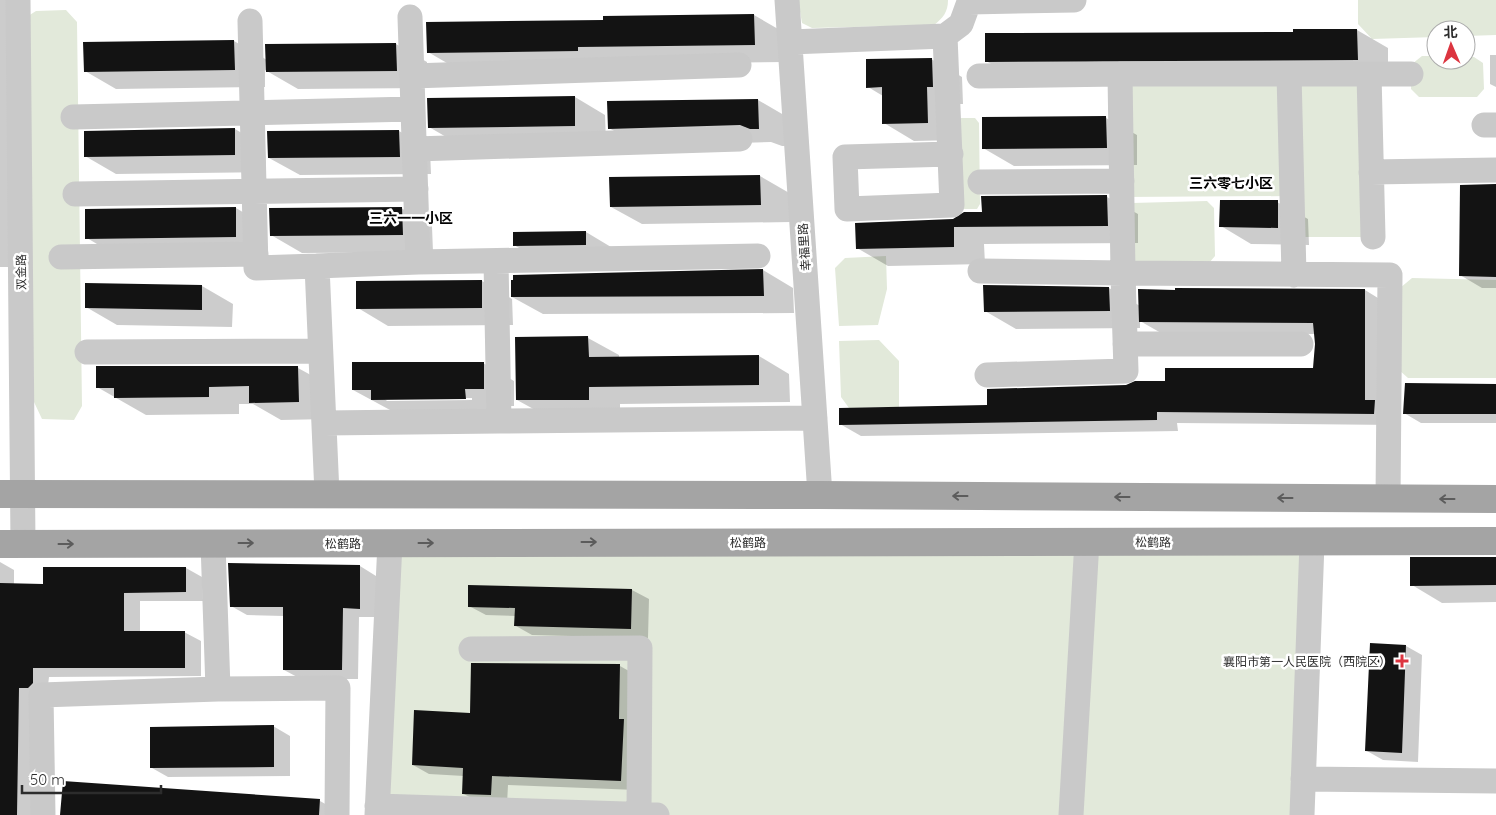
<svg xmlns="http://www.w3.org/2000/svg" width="1496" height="815" viewBox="0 0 1496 815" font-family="Quicksand,'Noto Sans SC',sans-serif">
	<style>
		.green { fill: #e2e9da }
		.shadow { fill: #0003; fill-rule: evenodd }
		.building { fill: #131313 }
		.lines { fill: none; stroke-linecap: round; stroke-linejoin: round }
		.minor { stroke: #c9c9c9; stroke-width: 25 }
		.major { stroke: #a4a4a4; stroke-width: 28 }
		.oneway { stroke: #5c5c5c }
		.poi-dot { fill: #dc3540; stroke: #fff; stroke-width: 2 }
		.labels { text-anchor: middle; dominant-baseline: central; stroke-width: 5; stroke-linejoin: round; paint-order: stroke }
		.street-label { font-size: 12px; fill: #2c2c2c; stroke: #fff }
		.poi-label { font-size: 12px; fill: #2c2c2c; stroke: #fff; text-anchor: end }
		.neighbourhood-label { font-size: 14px; font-weight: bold; fill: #000; stroke: #fff }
	</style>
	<rect width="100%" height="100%" fill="#fff"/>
	<path class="green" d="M 798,0 L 948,0 C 948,12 943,18 934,25 L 812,28 L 802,23 Z
		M 1358,0 L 1496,0 L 1496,35 L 1466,36 L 1466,30 L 1436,30 L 1436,37 L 1372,39 L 1358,24 Z
		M 66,10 L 77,22 L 82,406 L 74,420 L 42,419 L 34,402 L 25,18 L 36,11 Z
		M 1422,56 L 1436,56 L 1436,60 L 1466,60 L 1466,57 L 1474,57 L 1483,63 L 1484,89 L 1477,97 L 1419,97 L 1411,89 L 1412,64 Z
		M 1120,74 L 1369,74 L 1373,237 L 1293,237 L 1292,196 L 1122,197 Z
		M 959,118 L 975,118 L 979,123 L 980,204 L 977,209 L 959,209 Z
		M 1207,201 L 1214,208 L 1215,256 L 1209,263 L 1132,264 L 1132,203 Z
		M 886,256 L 887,289 L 878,325 L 839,326 L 835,268 L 845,258 Z
		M 1412,278 L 1496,280 L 1496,378 L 1408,378 L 1399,370 L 1400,288 Z
		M 879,340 L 899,361 L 899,407 L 849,408 L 841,397 L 839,341 Z
		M 390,543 L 1312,543 L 1302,815 L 657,815 L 377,806 Z"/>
	<path class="shadow" d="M 0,0 L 14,0 L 16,267 L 0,267 Z
		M 754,15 L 785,33 L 785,62 L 608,64 L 459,70 L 428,52 L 605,21 Z
		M 1357,30 L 1388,48 L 1388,77 L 1017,79 L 986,61 L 1294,33 L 1294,31 Z
		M 234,41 L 267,60 L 266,45 L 396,44 L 427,62 L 428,88 L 298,89 L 265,70 L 265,87 L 116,89 L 85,71 Z
		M 1490,55 L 1496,55 L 1496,87 L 1490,84 Z
		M 931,59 L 962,77 L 963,104 L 958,104 L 958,140 L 914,141 L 884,123 L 883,96 L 868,87 Z
		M 575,97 L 605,115 L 606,143 L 460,145 L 429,127 Z
		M 758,100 L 789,118 L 789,146 L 782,146 L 771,142 L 640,146 L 609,128 Z
		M 1106,118 L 1137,135 L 1137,165 L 1014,166 L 983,148 Z
		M 235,129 L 265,147 L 266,172 L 116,174 L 85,156 Z
		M 399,131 L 430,149 L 431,174 L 300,175 L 269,158 Z
		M 760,176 L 791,194 L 791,222 L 642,224 L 611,207 L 611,178 Z
		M 1496,186 L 1496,288 L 1482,288 L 1460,275 Z
		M 1107,197 L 1138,214 L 1138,243 L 984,244 L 985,264 L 888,266 L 857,248 L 983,213 L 983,198 Z
		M 1277,202 L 1308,219 L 1309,245 L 1251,244 L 1221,226 Z
		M 236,208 L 266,226 L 267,254 L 117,256 L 87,238 Z
		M 401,208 L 432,226 L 433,252 L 302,253 L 271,235 Z
		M 586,232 L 616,250 L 545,263 L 514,245 Z
		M 763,270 L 793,288 L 794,313 L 543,314 L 512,297 L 513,325 L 388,326 L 358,308 L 482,281 L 512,299 L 512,281 Z
		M 86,285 L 202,286 L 233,304 L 232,327 L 117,325 L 86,307 Z
		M 1109,288 L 1140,306 L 1365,290 L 1386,303 L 1395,425 L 1177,423 L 1178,431 L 861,436 L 840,424 L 988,407 L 1127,387 L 1314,369 L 1316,334 L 1161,333 L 1140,321 L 1140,328 L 1016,329 L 985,311 Z
		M 517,338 L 588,338 L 619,355 L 619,358 L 759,356 L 789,374 L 790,402 L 620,404 L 620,417 L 548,417 L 517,400 Z
		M 483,363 L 514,381 L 514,406 L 496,406 L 496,416 L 403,417 L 353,390 ZM 384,398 L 472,398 L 472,400 L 387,401 Z
		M 97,368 L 298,368 L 329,385 L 329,419 L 281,420 L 253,404 L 239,404 L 239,414 L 146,415 L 97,387 Z
		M 1496,385 L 1496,423 L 1421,423 L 1404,413 Z
		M 1496,558 L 1496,602 L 1442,603 L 1412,585 Z
		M 0,562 L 14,570 L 14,585 L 44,585 L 44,568 L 186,568 L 202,577 L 203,601 L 140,601 L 140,632 L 184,632 L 201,641 L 201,676 L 49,677 L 33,815 L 0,815 Z
		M 360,566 L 376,576 L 376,617 L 359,617 L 358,679 L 301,679 L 284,670 L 284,616 L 247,615 L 231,606 Z
		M 469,586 L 632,590 L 649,599 L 648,638 L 532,635 L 516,626 L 516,616 L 486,615 L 469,606 Z
		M 1406,646 L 1422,655 L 1418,762 L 1383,760 L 1367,751 Z
		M 620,666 L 636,675 L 637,790 L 508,785 L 507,804 L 480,803 L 464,794 L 464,776 L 429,774 L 413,765 Z
		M 273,726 L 290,736 L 290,776 L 168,777 L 152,768 Z
		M 64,782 L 320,801 L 336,810 L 336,815 L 61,815 Z"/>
	<path class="building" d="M 754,14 L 755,45 L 578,47 L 578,51 L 427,53 L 426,22 L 603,20 L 603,16 Z
		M 1293,29 L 1357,29 L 1358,60 L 985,62 L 985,33 L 1293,32 Z
		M 234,40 L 235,70 L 84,72 L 83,42 Z
		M 396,43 L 397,71 L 266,72 L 265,44 Z
		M 932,58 L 933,87 L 927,87 L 928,123 L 882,124 L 882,87 L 866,88 L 866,59 Z
		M 575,96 L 575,126 L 428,128 L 427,98 Z
		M 758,99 L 759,129 L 750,129 L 740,125 L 608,129 L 607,101 Z
		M 1106,116 L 1107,148 L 982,149 L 982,117 Z
		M 235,128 L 235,155 L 84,157 L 84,131 Z
		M 399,130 L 400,157 L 268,158 L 267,131 Z
		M 760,175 L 761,205 L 610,207 L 609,177 Z
		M 1496,184 L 1496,277 L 1459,276 L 1460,185 Z
		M 1107,195 L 1108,226 L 954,227 L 954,247 L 856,249 L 855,223 L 953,219 L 964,212 L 982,212 L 981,196 Z
		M 1220,200 L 1278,200 L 1278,228 L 1219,227 Z
		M 236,207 L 236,237 L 85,239 L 85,209 Z
		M 402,207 L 403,235 L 270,236 L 269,208 Z
		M 586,231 L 586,245 L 513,246 L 513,232 Z
		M 763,269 L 764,296 L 511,297 L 511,280 L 513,280 L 513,275 Z
		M 482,280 L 482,308 L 356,309 L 356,281 Z
		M 85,283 L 202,285 L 202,310 L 85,308 Z
		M 983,285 L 1109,287 L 1110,311 L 984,312 Z
		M 1175,288 L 1365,289 L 1365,400 L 1375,400 L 1374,414 L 1157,412 L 1157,420 L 839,425 L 839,408 L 987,405 L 987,389 L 1126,385 L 1135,381 L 1165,381 L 1165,368 L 1313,368 L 1315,344 L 1313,323 L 1139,322 L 1138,289 L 1175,290 Z
		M 588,336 L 589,357 L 759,355 L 759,385 L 589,387 L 589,400 L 516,400 L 515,337 Z
		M 352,362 L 484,362 L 484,389 L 465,389 L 466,399 L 371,400 L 371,390 L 352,390 Z
		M 96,366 L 298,366 L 299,402 L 249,403 L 249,386 L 209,387 L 209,397 L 114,398 L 114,388 L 96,388 Z
		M 1405,383 L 1496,384 L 1496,414 L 1403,414 Z
		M 1410,557 L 1496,557 L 1496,585 L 1410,586 Z
		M 228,563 L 360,565 L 360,609 L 343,608 L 342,670 L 283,670 L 283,607 L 230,607 Z
		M 43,567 L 186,567 L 186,592 L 124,593 L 124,631 L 185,631 L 185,668 L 33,668 L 33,683 L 28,688 L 19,688 L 17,815 L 0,815 L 0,583 L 43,584 Z
		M 468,585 L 632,589 L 631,629 L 514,626 L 515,608 L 468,607 Z
		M 1370,643 L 1406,645 L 1402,753 L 1365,751 Z
		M 471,663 L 620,664 L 619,719 L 624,719 L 621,781 L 492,776 L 491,795 L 462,794 L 463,768 L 412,765 L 414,710 L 470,713 Z
		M 274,725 L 274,767 L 150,768 L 150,727 Z
		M 63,781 L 320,799 L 319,815 L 60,815 Z"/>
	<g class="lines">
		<path class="minor" d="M 18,0 L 23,544
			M 787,0 L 820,495
			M 250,21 L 256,268 L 317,266
			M 945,36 L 952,205 L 847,209 L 845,157 L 951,154
			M 790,42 L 945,36 L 961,24 L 969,2 L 1074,0
			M 1289,74 L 1294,275
			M 1369,74 L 1373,237
			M 412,76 L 739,65
			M 979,76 L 1120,74
			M 73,117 L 413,109
			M 1484,125 L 1496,125
			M 415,149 L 740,139
			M 1371,172 L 1496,170
			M 980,182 L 1122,181
			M 75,194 L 416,189
			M 61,257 L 256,254
			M 418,262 L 758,256
			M 980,271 L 1123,273 L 1126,371 L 987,375
			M 1125,344 L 1301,344
			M 87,352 L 320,351
			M 499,421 L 815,418
			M 324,423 L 499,421 L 496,261
			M 327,494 L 317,266 L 418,262 L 410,17
			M 1388,499 L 1390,275 L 1123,273 L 1120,74 L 1411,74
			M 213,543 L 218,689 L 338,688 L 337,815
			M 471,649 L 640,648 L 639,814
			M 1303,779 L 1496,781
			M 377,806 L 657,815
			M 43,815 L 41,695 L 218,689
			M 377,815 L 390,543
			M 1071,815 L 1087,541
			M 1302,815 L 1312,543"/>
		<path class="major" d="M 0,494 L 820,495 L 1496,499
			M 0,544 L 1496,541"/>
	</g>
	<defs><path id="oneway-shaft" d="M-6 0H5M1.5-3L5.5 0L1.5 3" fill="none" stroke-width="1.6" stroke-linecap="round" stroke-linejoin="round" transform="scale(1.25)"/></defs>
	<g class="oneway">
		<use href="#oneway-shaft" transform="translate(960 496) rotate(-180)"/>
		<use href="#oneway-shaft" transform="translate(1122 497) rotate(-180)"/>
		<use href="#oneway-shaft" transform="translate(1285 498) rotate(-180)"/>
		<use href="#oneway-shaft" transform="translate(1447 499) rotate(-180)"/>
		<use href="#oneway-shaft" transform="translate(589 542)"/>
		<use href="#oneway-shaft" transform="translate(246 543)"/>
		<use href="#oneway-shaft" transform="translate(426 543)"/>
		<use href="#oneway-shaft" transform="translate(66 544)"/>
	</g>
	<path class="poi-dot" d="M1399.5 653.5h5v5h5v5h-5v5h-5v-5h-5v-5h5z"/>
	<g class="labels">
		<g class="street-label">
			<text transform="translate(804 247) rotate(-94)">幸福里路</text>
			<text transform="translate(21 272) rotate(-91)">双金路</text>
			<text x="748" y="542">松鹤路</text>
			<text transform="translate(1153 542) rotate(1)">松鹤路</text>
			<text x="343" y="543">松鹤路</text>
		</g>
		<g class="poi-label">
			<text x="1391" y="661">襄阳市第一人民医院（西院区）</text>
		</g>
		<g class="neighbourhood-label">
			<text x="1231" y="183">三六零七小区</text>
			<text x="411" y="218">三六一一小区</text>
		</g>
	</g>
	<g transform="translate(1451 45) rotate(358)"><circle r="24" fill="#ffffff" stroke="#ababab"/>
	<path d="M0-4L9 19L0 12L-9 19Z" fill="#dc3540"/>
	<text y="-8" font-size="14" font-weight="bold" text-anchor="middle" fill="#2c2c2c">北</text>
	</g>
	<path d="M22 785v8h139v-8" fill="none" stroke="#2c2c2c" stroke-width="2.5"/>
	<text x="30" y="785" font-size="15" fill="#2c2c2c" stroke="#ffffff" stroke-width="4" paint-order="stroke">50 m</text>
</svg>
